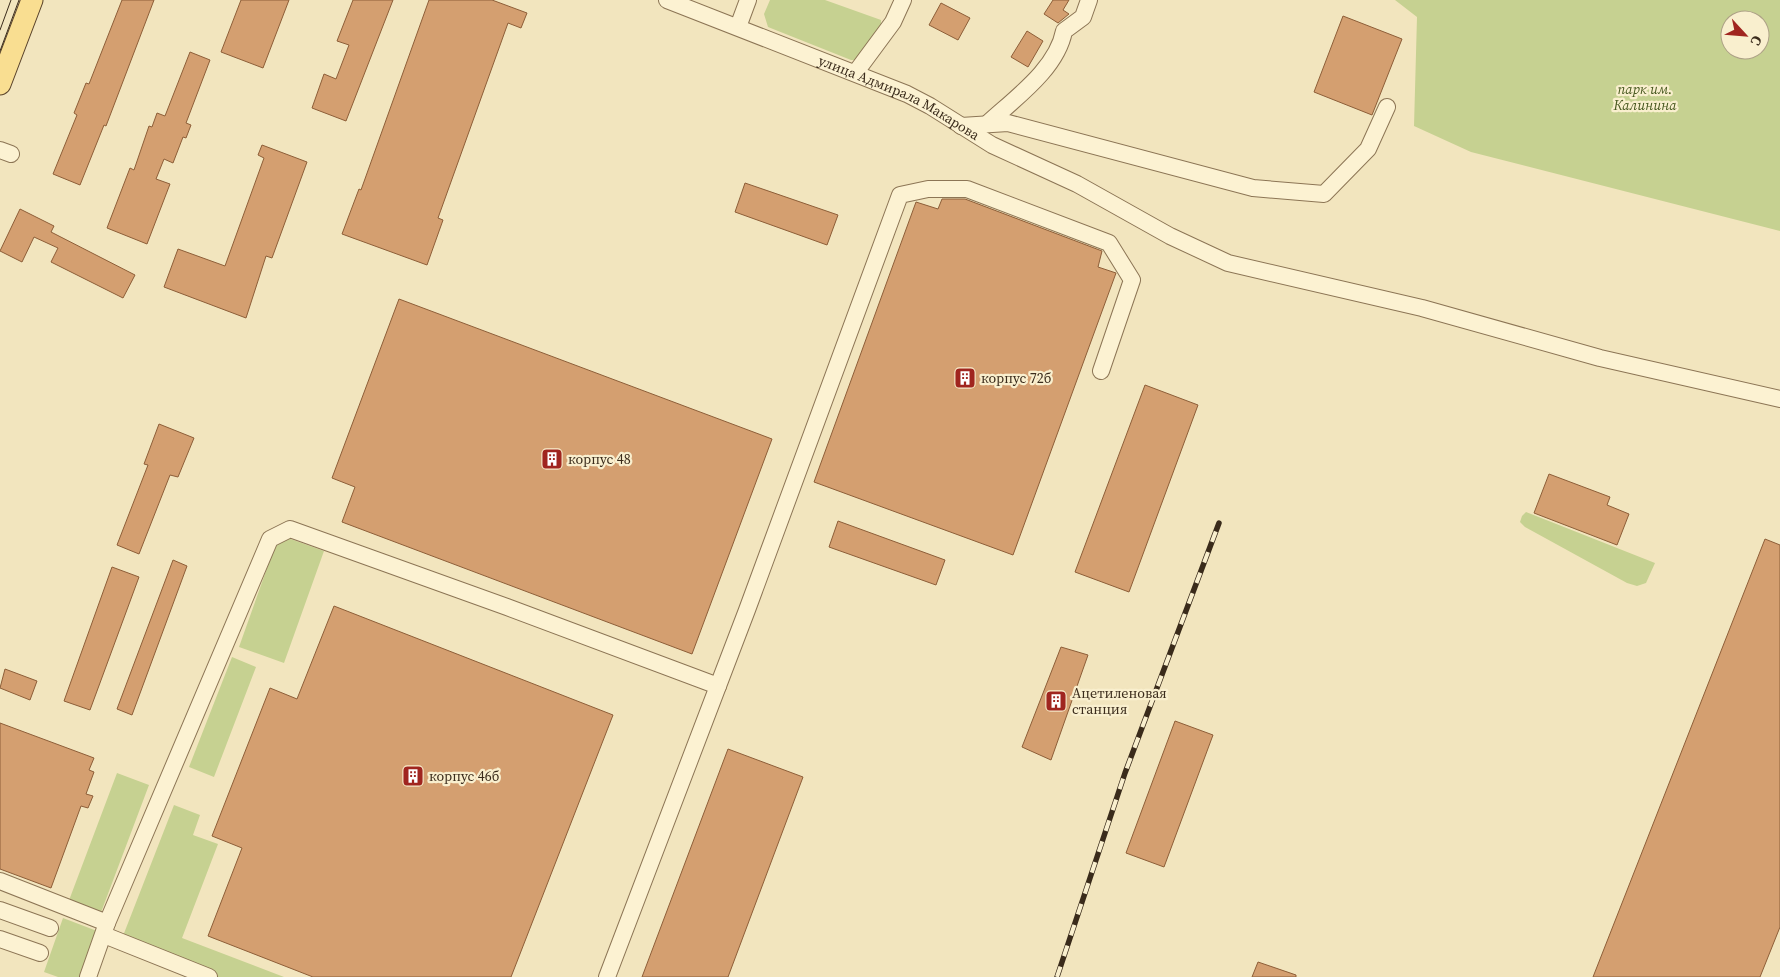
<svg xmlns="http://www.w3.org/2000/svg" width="1780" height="977" viewBox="0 0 1780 977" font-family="'Source Serif 4',serif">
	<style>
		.green { fill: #c6d191; fill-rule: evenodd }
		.building { fill: #d49f70; stroke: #8d5e38 }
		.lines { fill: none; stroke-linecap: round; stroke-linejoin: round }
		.minor-casing { stroke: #8c7555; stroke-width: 18 }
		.major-casing { stroke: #59422a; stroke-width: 23 }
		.minor { stroke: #fcf2d2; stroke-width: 16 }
		.major { stroke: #f9de91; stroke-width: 21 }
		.tram { stroke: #3a2b1b; stroke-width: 1 }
		.rail-casing { stroke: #3a2b1b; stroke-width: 5.5 }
		.rail { stroke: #f9efce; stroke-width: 4; stroke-dasharray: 11; stroke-linecap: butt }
		.labels { text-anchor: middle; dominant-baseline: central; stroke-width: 4.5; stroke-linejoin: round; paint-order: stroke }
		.park-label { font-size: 14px; font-style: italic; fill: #47581f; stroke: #f9efce }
		.street-label { font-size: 14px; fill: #3a2b1b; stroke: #f9efce }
		.poi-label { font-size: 14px; fill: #3a2b1b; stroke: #f9efce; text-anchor: start }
	</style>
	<rect width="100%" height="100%" fill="#f2e5be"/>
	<path class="green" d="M 770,0 L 825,0 L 881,20 L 881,33 L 856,60 L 851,60 L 768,27 L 764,14 Z
		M 1395,0 L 1780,0 L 1780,231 L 1471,152 L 1414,126 L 1417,17 ZM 1730,20 L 1760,20 L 1760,50 L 1730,50 Z
		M 1526,512 L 1655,563 L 1646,583 L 1637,586 L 1627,583 L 1525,527 L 1520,522 L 1522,516 Z
		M 285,537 L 324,551 L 284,663 L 239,647 L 276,543 Z
		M 232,657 L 256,667 L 214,777 L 189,767 Z
		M 117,773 L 149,785 L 100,915 L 68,903 Z
		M 174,805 L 200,815 L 193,835 L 218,844 L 182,938 L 284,977 L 215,977 L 121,941 Z
		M 63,918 L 97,931 L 81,977 L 58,977 L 44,972 Z"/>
	<path class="building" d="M 122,0 L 154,0 L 106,126 L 104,125 L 80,185 L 53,174 L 77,115 L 74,113 L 86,83 L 89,84 Z
		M 241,0 L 289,0 L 263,68 L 221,52 Z
		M 353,0 L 393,0 L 346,121 L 312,108 L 324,74 L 336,79 L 349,45 L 337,41 Z
		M 429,0 L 492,0 L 527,13 L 521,28 L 508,23 L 438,218 L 443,220 L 427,265 L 342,234 L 359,189 L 361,190 Z
		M 1053,0 L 1069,0 L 1063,10 L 1069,14 L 1058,23 L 1044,14 Z
		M 941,3 L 970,18 L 958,40 L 929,25 Z
		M 1343,16 L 1402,39 L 1372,115 L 1314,92 Z
		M 1027,31 L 1043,41 L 1028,67 L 1011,57 Z
		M 190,52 L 210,60 L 186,123 L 191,125 L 186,138 L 183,137 L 173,163 L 164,159 L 156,179 L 170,184 L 147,244 L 107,228 L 130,168 L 134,170 L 149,126 L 152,127 L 157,113 L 165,116 Z
		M 262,145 L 307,162 L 272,258 L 266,256 L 246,318 L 164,287 L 178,249 L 225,266 L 264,158 L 258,155 Z
		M 745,183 L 838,215 L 827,245 L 735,212 Z
		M 942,199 L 965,199 L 1102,251 L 1098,267 L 1116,273 L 1013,555 L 814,482 L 916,202 L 938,209 Z
		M 20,209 L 54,226 L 51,232 L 135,275 L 123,298 L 51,262 L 58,248 L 34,237 L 22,262 L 0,251 Z
		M 399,299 L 772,439 L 692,654 L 342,522 L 355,487 L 332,478 Z
		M 1145,385 L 1198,405 L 1129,592 L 1075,572 Z
		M 159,424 L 194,438 L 178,477 L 170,475 L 139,554 L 117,545 L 148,465 L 144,464 Z
		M 1549,474 L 1610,497 L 1607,505 L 1629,514 L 1617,545 L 1534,513 Z
		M 838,521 L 945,560 L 936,585 L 829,547 Z
		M 1765,539 L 1780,545 L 1780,927 L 1760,977 L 1593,977 Z
		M 173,560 L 187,566 L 132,715 L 117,709 Z
		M 112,567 L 139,577 L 90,710 L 64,701 Z
		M 334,606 L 613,715 L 511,977 L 313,977 L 208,936 L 242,848 L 212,836 L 270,688 L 297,699 Z
		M 1061,647 L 1088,655 L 1051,760 L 1022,747 Z
		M 5,669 L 37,681 L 30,700 L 0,688 Z
		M 1175,721 L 1213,735 L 1164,867 L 1126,853 Z
		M 0,723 L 94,758 L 89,770 L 94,772 L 86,794 L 93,796 L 88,808 L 81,806 L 51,888 L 0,869 Z
		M 728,749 L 803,777 L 728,977 L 642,977 Z
		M 1258,962 L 1296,975 L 1296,977 L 1252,977 Z"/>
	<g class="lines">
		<g class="minor-casing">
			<g id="minor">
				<path id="s1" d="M 667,0 L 907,94 L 930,106 L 992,145 L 1077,184 L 1170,236 L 1228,263 L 1422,308 L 1600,358 L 1780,399"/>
				<path d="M 738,27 L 748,0"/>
				<path d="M 856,72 L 893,22 L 903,0"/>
				<path d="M 987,124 C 1014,99 1057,69 1064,31 L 1083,17 L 1089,0"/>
				<path d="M 961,126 L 1008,123 L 1253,188 L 1324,194 L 1368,149 L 1387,107"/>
				<path d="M 0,150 L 11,154"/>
				<path d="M 0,881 L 107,923"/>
				<path d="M 0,910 L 50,928"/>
				<path d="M 104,935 L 209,977"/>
				<path d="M 0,939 L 40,953"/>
				<path d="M 88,977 L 107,923 L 270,539 L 290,529 L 507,607 L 718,686"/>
				<path d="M 607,977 L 747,610 L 900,195 L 928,189 L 967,189 L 1109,243 L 1132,280 L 1101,371"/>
			</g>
		</g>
		<g class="major-casing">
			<path id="major" d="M 0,84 L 32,0"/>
		</g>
		<use href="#minor" class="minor"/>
		<use href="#major" class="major"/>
		<path class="tram" d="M 0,30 L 11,0
			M 0,51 L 19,0"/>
		<g class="rail-casing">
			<path id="rail" d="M 1057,977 L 1125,773 L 1219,523"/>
		</g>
		<use href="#rail" class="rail"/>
	</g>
	<defs>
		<g id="building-square" transform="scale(1.125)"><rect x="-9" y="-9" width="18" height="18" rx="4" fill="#a0251f" stroke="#f9efce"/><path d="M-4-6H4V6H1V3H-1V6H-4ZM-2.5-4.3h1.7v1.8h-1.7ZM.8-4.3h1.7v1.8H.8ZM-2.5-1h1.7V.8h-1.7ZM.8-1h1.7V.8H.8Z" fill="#fff"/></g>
	</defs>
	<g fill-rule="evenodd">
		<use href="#building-square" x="965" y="378"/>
		<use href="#building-square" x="552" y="459"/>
		<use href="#building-square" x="1056" y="701"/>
		<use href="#building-square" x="413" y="776"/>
	</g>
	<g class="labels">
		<g class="park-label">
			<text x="1645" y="89">парк им.<tspan x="1645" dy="16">Калинина</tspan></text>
		</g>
		<g class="street-label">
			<text stroke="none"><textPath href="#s1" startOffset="252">улица Адмирала Макарова</textPath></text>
		</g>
		<g class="poi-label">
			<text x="981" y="378">корпус 72б</text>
			<text x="568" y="459">корпус 48</text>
			<text x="1072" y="693">Ацетиленовая<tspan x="1072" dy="16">станция</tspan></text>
			<text x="429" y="776">корпус 46б</text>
		</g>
	</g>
	<g transform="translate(1745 35) rotate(116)"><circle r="24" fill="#f9efce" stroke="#ada186"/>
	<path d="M0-4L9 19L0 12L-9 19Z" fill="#a0251f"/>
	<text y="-8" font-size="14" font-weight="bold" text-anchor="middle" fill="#3a2b1b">С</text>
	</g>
</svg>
